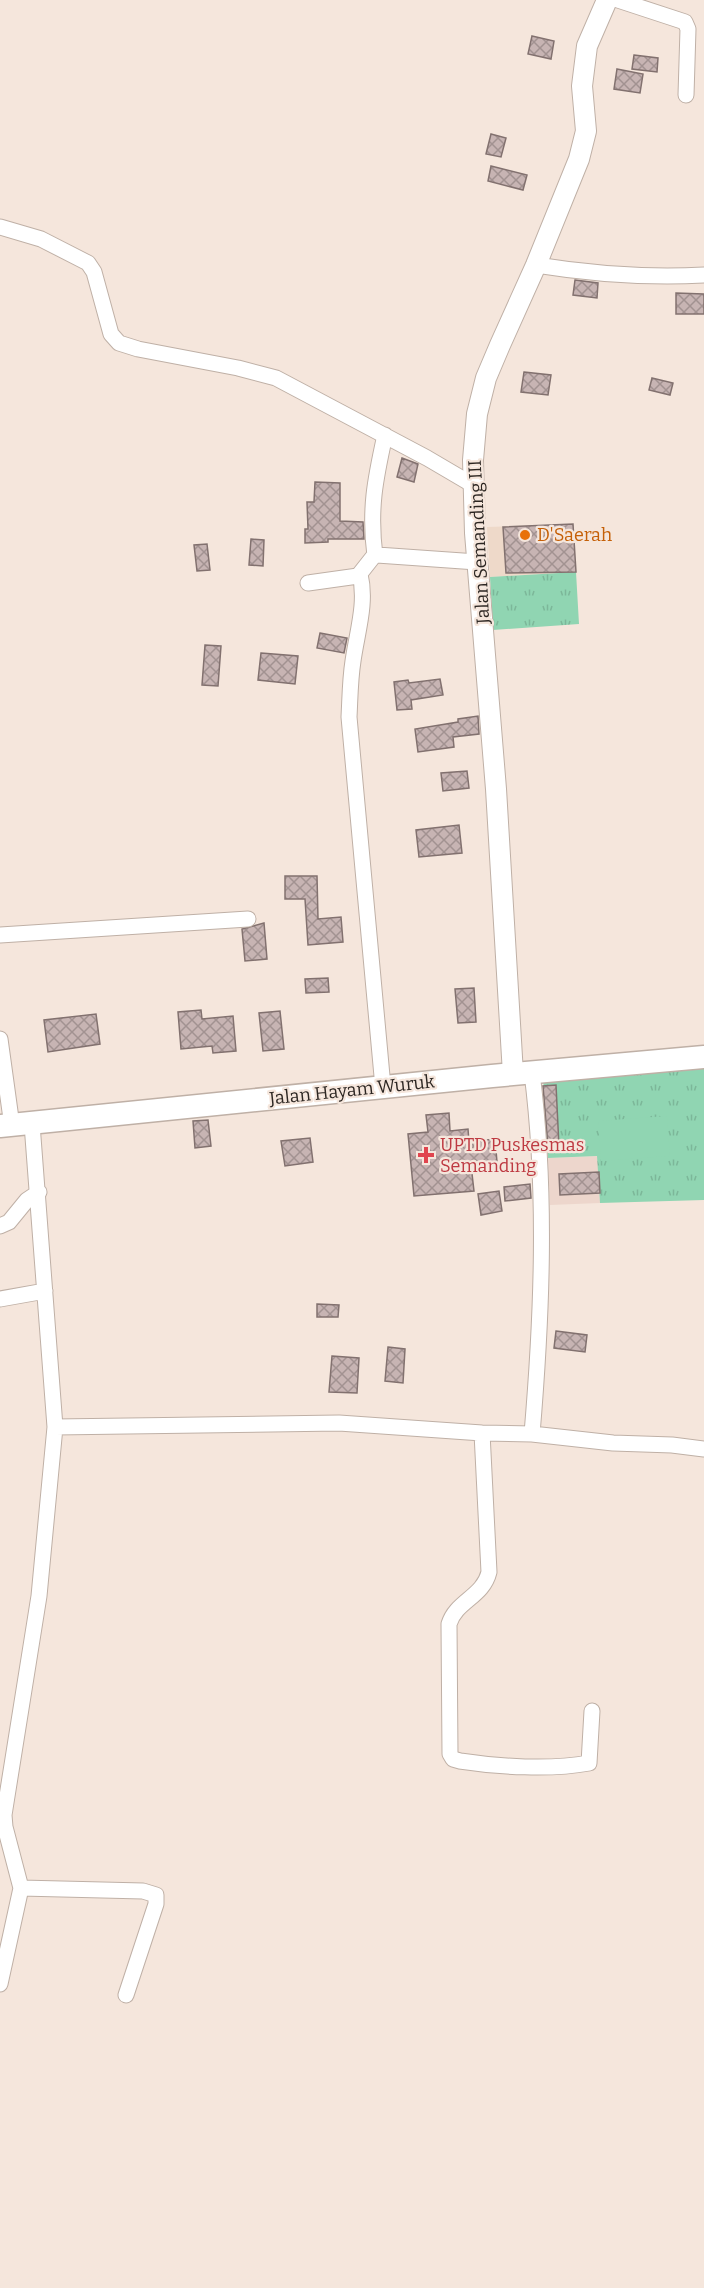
<svg xmlns="http://www.w3.org/2000/svg" width="704" height="2288" viewBox="0 0 704 2288" font-family="Bitter,serif">
	<style>
		.built { fill: #eed9c9 }
		.education { fill: #edd6cc }
		.grass { fill: url(#grass-tufts) }
		.park { fill: #90d5b2 }
		.building { fill: url(#building-cross-hatch); stroke: #82716f; stroke-width: 1.5 }
		.lines { fill: none; stroke-linecap: round; stroke-linejoin: round }
		.minor-casing { stroke: #bfb0a6; stroke-width: 17 }
		.tertiary-casing { stroke: #bfb0a6; stroke-width: 22 }
		.secondary-casing { stroke: #bfb0a6; stroke-width: 25 }
		.minor { stroke: #fff; stroke-width: 15 }
		.tertiary { stroke: #fff; stroke-width: 20 }
		.secondary { stroke: #fff; stroke-width: 22 }
		.food-dot { fill: #e8710a; stroke: #f5e6dc; stroke-width: 2 }
		.health-dot { fill: #e0444e; stroke: #f5e6dc; stroke-width: 2 }
		.labels { text-anchor: middle; dominant-baseline: central; stroke-width: 4.5; stroke-linejoin: round; paint-order: stroke }
		.food-label { font-size: 18px; fill: #c56008; stroke: #f5e6dc; text-anchor: start }
		.street-label { font-size: 18px; fill: #2c2622; stroke: #f5e6dc }
		.health-label { font-size: 18px; fill: #be3a42; stroke: #f5e6dc; text-anchor: start }
	</style>
	<defs>
		<pattern id="grass-tufts" width="24" height="20" patternUnits="userSpaceOnUse" patternTransform="scale(1.5)"><rect width="24" height="20" fill="#90d5b2"/><path d="M3 7l-1-3M5 7V3M7 7l1-3M15 17l-1-3M17 17v-4M19 17l1-3" fill="none" stroke="#7cb799"/></pattern>
		<pattern id="building-cross-hatch" width="8" height="8" patternUnits="userSpaceOnUse" patternTransform="scale(1.5)"><rect width="8" height="8" fill="#c7b4b3"/><path d="M0 0l8 8M0 8l8-8" fill="none" stroke="#a29291"/></pattern>
	</defs>
	<rect width="100%" height="100%" fill="#f5e6dc"/>
	<path class="built" d="M 573,524 L 576,572 L 490,577 L 487,527 Z"/>
	<path class="education" d="M 598,1156 L 600,1203 L 550,1205 L 548,1158 Z"/>
	<path class="grass" d="M 576,572 L 579,624 L 493,630 L 490,577 Z
		M 704,1062 L 704,1200 L 600,1203 L 597,1156 L 548,1158 L 543,1076 Z"/>
	<path class="park" d="M 667,1116 L 670,1156 L 601,1161 L 598,1121 Z"/>
	<path class="building" d="M 532,36 L 554,41 L 551,59 L 528,54 Z
		M 634,55 L 658,58 L 657,72 L 632,69 Z
		M 617,69 L 643,74 L 640,93 L 614,89 Z
		M 491,134 L 506,138 L 501,157 L 486,154 Z
		M 491,166 L 527,175 L 523,190 L 488,181 Z
		M 575,280 L 598,283 L 597,298 L 573,295 Z
		M 676,293 L 704,294 L 704,314 L 676,314 Z
		M 524,372 L 551,375 L 548,395 L 521,392 Z
		M 652,378 L 673,383 L 670,395 L 649,390 Z
		M 402,458 L 418,464 L 414,482 L 397,477 Z
		M 315,482 L 340,483 L 340,521 L 363,522 L 364,539 L 328,539 L 328,542 L 305,543 L 305,529 L 308,529 L 307,502 L 314,502 Z
		M 573,524 L 576,572 L 506,573 L 503,527 Z
		M 251,539 L 264,540 L 263,566 L 249,565 Z
		M 207,544 L 210,570 L 197,571 L 194,545 Z
		M 320,633 L 347,638 L 344,653 L 317,648 Z
		M 205,645 L 221,646 L 218,686 L 202,685 Z
		M 261,653 L 298,656 L 295,684 L 258,680 Z
		M 440,679 L 443,695 L 411,700 L 412,709 L 397,710 L 394,682 L 408,680 L 409,683 Z
		M 478,716 L 479,734 L 453,737 L 454,747 L 418,752 L 415,729 L 458,722 L 458,719 Z
		M 467,771 L 469,788 L 443,791 L 441,773 Z
		M 459,825 L 462,853 L 419,857 L 416,830 Z
		M 285,876 L 317,876 L 318,919 L 341,917 L 343,942 L 308,945 L 305,899 L 285,899 Z
		M 264,923 L 267,959 L 245,961 L 242,929 Z
		M 328,978 L 329,992 L 306,993 L 305,979 Z
		M 474,988 L 476,1022 L 458,1023 L 455,989 Z
		M 201,1010 L 202,1019 L 233,1016 L 236,1051 L 213,1053 L 212,1046 L 181,1049 L 178,1012 Z
		M 280,1011 L 284,1049 L 263,1051 L 259,1013 Z
		M 96,1014 L 100,1044 L 48,1052 L 44,1020 Z
		M 556,1085 L 559,1147 L 548,1147 L 543,1086 Z
		M 449,1113 L 450,1131 L 468,1129 L 469,1142 L 495,1139 L 497,1162 L 471,1165 L 474,1191 L 414,1196 L 408,1134 L 428,1132 L 426,1115 Z
		M 208,1120 L 211,1146 L 195,1148 L 193,1121 Z
		M 310,1138 L 313,1162 L 285,1166 L 281,1141 Z
		M 599,1172 L 600,1193 L 560,1195 L 559,1174 Z
		M 530,1184 L 531,1198 L 505,1201 L 504,1187 Z
		M 499,1191 L 502,1211 L 481,1215 L 478,1194 Z
		M 317,1304 L 339,1305 L 338,1317 L 317,1317 Z
		M 556,1331 L 587,1335 L 585,1352 L 554,1348 Z
		M 388,1347 L 405,1349 L 403,1383 L 385,1381 Z
		M 332,1356 L 359,1358 L 357,1393 L 329,1392 Z"/>
	<g class="lines">
		<g class="minor-casing">
			<path id="minor" d="M 618,0 L 685,22 L 688,29 L 686,95
				M 0,227 L 41,239 L 88,263 L 94,272 L 111,334 L 119,343 L 138,349 L 238,368 L 276,378 L 427,458 L 473,485
				M 536,265 C 592,274 647,278 704,275
				M 375,556 C 369,510 375,480 385,435
				M 360,574 C 367,603 357,632 353,661 C 350,680 350,699 349,717 L 383,1087
				M 308,583 L 358,576 L 373,557 L 377,555 L 477,562
				M 0,935 L 248,919
				M 0,1039 L 12,1126
				M 32,1124 L 55,1427 L 339,1423 L 482,1433 L 532,1434 L 613,1443 L 672,1445 L 704,1449
				M 0,1226 L 9,1222 L 27,1200 L 39,1192
				M 0,1299 L 45,1291
				M 482,1433 L 489,1572 C 483,1597 456,1601 449,1624 L 450,1754 L 453,1759 L 460,1761 C 499,1767 551,1770 589,1763 L 592,1711
				M 532,1434 C 542,1315 547,1192 532,1073
				M 21,1888 L 143,1891 L 156,1895 L 156,1904 L 126,1995
				M 0,1984 L 21,1888 L 5,1827 L 4,1815 L 39,1596 L 55,1427"/>
		</g>
		<g class="tertiary-casing">
			<path id="tertiary" d="M 513,1074 L 496,789 L 475,533 L 473,460 L 477,414 L 486,378 L 500,345 L 536,265 L 579,159 L 586,131 L 582,86 L 587,46 L 607,0"/>
		</g>
		<g class="secondary-casing">
			<path id="secondary" d="M 0,1126 L 492,1076 L 704,1057"/>
		</g>
		<use href="#minor" class="minor"/>
		<use href="#tertiary" class="tertiary"/>
		<use href="#secondary" class="secondary"/>
	</g>
	<circle class="food-dot" cx="525" cy="535" r="6"/>
	<path class="health-dot" d="M423 1146h6v6h6v6h-6v6h-6v-6h-6v-6h6z"/>
	<g class="labels">
		<g class="food-label">
			<text x="537" y="535">D'Saerah</text>
		</g>
		<g class="street-label">
			<text transform="translate(479 542) rotate(-93)">Jalan Semanding III</text>
			<text transform="translate(352 1090) rotate(-6)">Jalan Hayam Wuruk</text>
		</g>
		<g class="health-label">
			<text x="440" y="1145">UPTD Puskesmas<tspan x="440" dy="21">Semanding</tspan></text>
		</g>
	</g>
</svg>
